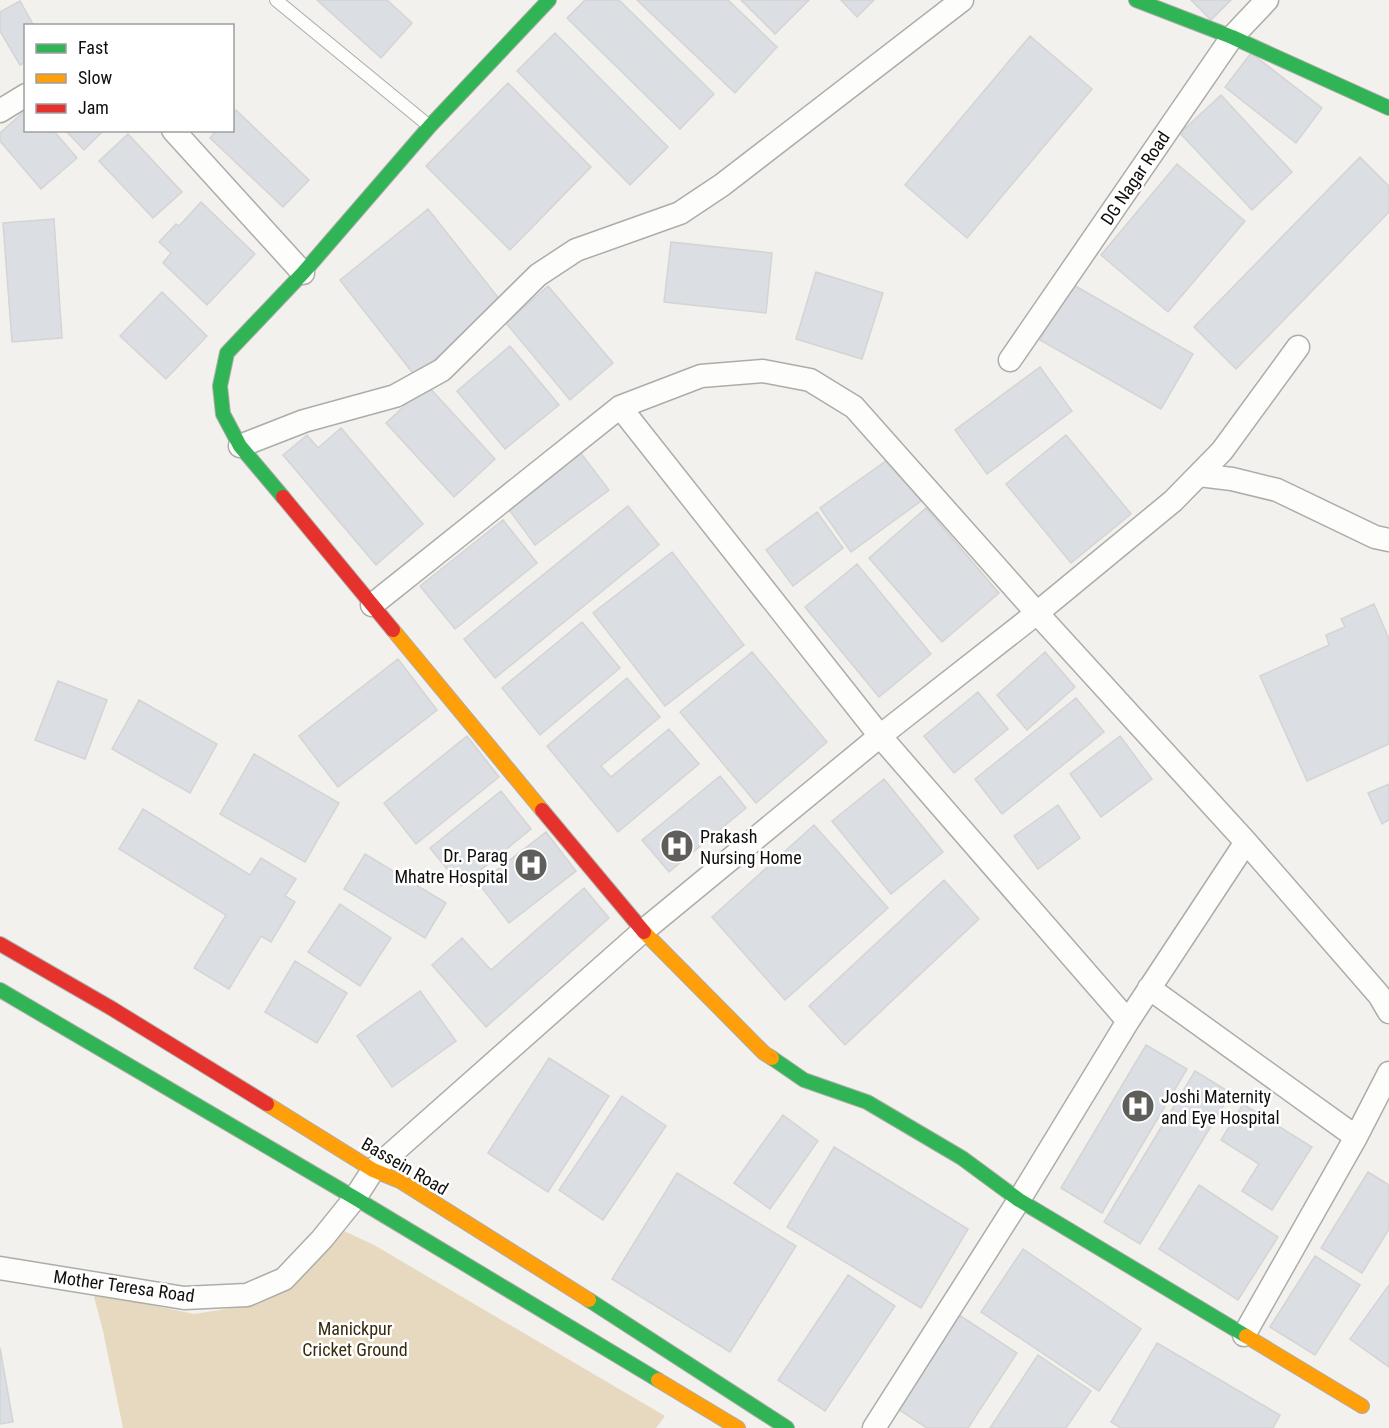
<svg xmlns="http://www.w3.org/2000/svg" width="1389" height="1428" viewBox="0 0 1389 1428" font-family="'Roboto Condensed',sans-serif">
	<style>
		.green { fill: #e6d9bf }
		.building { fill: #dbdee3; stroke: #d4d4d4; stroke-width: 1.5 }
		.lines { fill: none; stroke-linecap: round; stroke-linejoin: round }
		.lane-casing { stroke: #adaca9; stroke-width: 14 }
		.street-casing { stroke: #adaca9; stroke-width: 25 }
		.fast-casing { stroke: #adaca9; stroke-width: 16 }
		.slow-casing { stroke: #adaca9; stroke-width: 16 }
		.jam-casing { stroke: #adaca9; stroke-width: 16 }
		.lane { stroke: #fdfdfc; stroke-width: 12 }
		.street { stroke: #fdfdfc; stroke-width: 22 }
		.fast { stroke: #30b455; stroke-width: 14 }
		.slow { stroke: #ff9f0a; stroke-width: 14 }
		.jam { stroke: #e5322d; stroke-width: 14 }
		.labels { text-anchor: middle; dominant-baseline: central; stroke-width: 5; stroke-linejoin: round; paint-order: stroke }
		.street-label { font-size: 18px; fill: #100f0d; stroke: #fff }
		.poi-label { font-size: 18px; fill: #100f0d; stroke: #fff; text-anchor: start }
		.park-label { font-size: 18px; fill: #382b0d; stroke: #fff }
	</style>
	<rect width="100%" height="100%" fill="#f3f1ed"/>
	<path class="green" d="M 344,1231 L 374,1245 L 665,1416 L 656,1428 L 123,1428 L 103,1331 L 93,1293 L 194,1314 L 251,1305 Z"/>
	<path class="building" d="M 317,0 L 387,0 L 412,23 L 381,58 Z
		M 585,0 L 619,0 L 714,94 L 680,129 L 567,18 Z
		M 637,0 L 728,0 L 777,47 L 735,93 Z
		M 741,0 L 809,0 L 775,34 Z
		M 841,0 L 874,0 L 857,17 Z
		M 1191,0 L 1231,0 L 1211,20 Z
		M 20,1 L 34,26 L 26,26 L 26,62 L 20,65 L 0,31 L 0,12 Z
		M 555,33 L 668,147 L 630,185 L 517,71 Z
		M 1030,36 L 1092,89 L 967,238 L 905,185 Z
		M 1251,53 L 1322,108 L 1296,143 L 1225,87 Z
		M 508,83 L 591,167 L 510,250 L 426,166 Z
		M 1221,95 L 1292,172 L 1252,210 L 1180,133 Z
		M 26,110 L 26,130 L 53,130 L 77,158 L 41,189 L 0,141 L 0,133 Z
		M 236,110 L 309,180 L 283,207 L 210,138 L 217,130 L 232,130 L 232,113 Z
		M 65,130 L 104,130 L 84,150 Z
		M 128,134 L 182,192 L 153,218 L 99,161 Z
		M 1360,157 L 1389,186 L 1389,212 L 1236,369 L 1194,327 Z
		M 1177,164 L 1245,221 L 1168,312 L 1101,255 Z
		M 201,202 L 255,254 L 207,305 L 163,263 L 171,253 L 159,242 L 176,224 L 179,226 Z
		M 428,209 L 504,305 L 415,376 L 340,280 Z
		M 54,219 L 62,338 L 12,342 L 3,223 Z
		M 671,242 L 772,253 L 766,313 L 664,302 Z
		M 816,272 L 883,293 L 862,359 L 796,339 Z
		M 1072,284 L 1193,354 L 1161,409 L 1040,340 Z
		M 548,286 L 613,363 L 570,400 L 506,323 Z
		M 162,292 L 207,336 L 166,379 L 120,336 Z
		M 510,346 L 559,405 L 505,449 L 457,391 Z
		M 1040,367 L 1072,411 L 987,474 L 955,430 Z
		M 427,385 L 495,459 L 454,497 L 386,423 Z
		M 341,428 L 423,524 L 376,565 L 283,455 L 307,435 L 318,448 Z
		M 1066,435 L 1131,514 L 1071,563 L 1006,484 Z
		M 580,452 L 609,490 L 535,545 L 507,507 Z
		M 890,458 L 921,501 L 851,552 L 820,508 Z
		M 628,506 L 659,545 L 495,678 L 464,639 Z
		M 926,508 L 999,593 L 942,642 L 869,558 Z
		M 817,512 L 843,548 L 793,586 L 766,550 Z
		M 503,520 L 537,563 L 455,629 L 420,586 Z
		M 672,552 L 744,645 L 665,706 L 593,613 Z
		M 857,564 L 931,654 L 879,697 L 805,607 Z
		M 1374,604 L 1389,639 L 1389,744 L 1307,781 L 1260,676 L 1329,645 L 1326,635 L 1345,627 L 1341,619 Z
		M 582,622 L 620,668 L 540,735 L 502,688 Z
		M 752,652 L 827,742 L 756,803 L 680,712 Z
		M 1045,652 L 1075,687 L 1027,730 L 997,695 Z
		M 398,659 L 437,710 L 338,787 L 299,736 Z
		M 627,678 L 660,717 L 601,766 L 611,777 L 669,729 L 699,764 L 618,832 L 547,746 Z
		M 58,681 L 107,700 L 85,759 L 35,740 Z
		M 978,692 L 1008,729 L 954,773 L 924,736 Z
		M 1076,698 L 1104,732 L 1002,814 L 975,779 Z
		M 139,700 L 217,744 L 190,793 L 112,749 Z
		M 467,736 L 499,777 L 416,844 L 384,803 Z
		M 1120,736 L 1152,779 L 1101,817 L 1070,774 Z
		M 254,754 L 339,803 L 305,862 L 220,814 Z
		M 720,776 L 746,808 L 669,872 L 642,840 Z
		M 884,779 L 943,852 L 891,894 L 832,821 Z
		M 1389,784 L 1389,820 L 1382,824 L 1368,793 Z
		M 501,791 L 531,829 L 461,886 L 430,848 Z
		M 1058,805 L 1080,838 L 1038,869 L 1014,836 Z
		M 143,809 L 250,875 L 261,858 L 296,879 L 285,896 L 295,902 L 271,942 L 261,936 L 229,989 L 194,968 L 226,915 L 119,849 Z
		M 814,825 L 888,908 L 785,1000 L 712,917 Z
		M 546,832 L 576,871 L 509,923 L 479,884 Z
		M 365,854 L 446,903 L 425,938 L 344,889 Z
		M 944,880 L 979,919 L 845,1045 L 809,1006 Z
		M 584,888 L 609,918 L 486,1027 L 432,965 L 462,938 L 491,970 Z
		M 340,904 L 391,938 L 360,986 L 308,952 Z
		M 295,961 L 347,993 L 317,1043 L 265,1012 Z
		M 420,991 L 456,1041 L 392,1087 L 357,1036 Z
		M 1146,1045 L 1187,1069 L 1102,1213 L 1061,1188 Z
		M 549,1058 L 609,1096 L 548,1192 L 488,1153 Z
		M 1195,1071 L 1231,1093 L 1140,1244 L 1104,1222 Z
		M 622,1096 L 666,1126 L 603,1220 L 559,1190 Z
		M 1243,1104 L 1312,1147 L 1272,1210 L 1242,1191 L 1259,1164 L 1221,1140 Z
		M 783,1115 L 818,1141 L 770,1209 L 734,1183 Z
		M 834,1147 L 968,1229 L 921,1308 L 787,1227 Z
		M 1368,1172 L 1389,1185 L 1389,1229 L 1362,1273 L 1321,1248 Z
		M 677,1173 L 796,1246 L 730,1352 L 612,1279 Z
		M 1199,1185 L 1278,1237 L 1238,1300 L 1159,1249 Z
		M 1023,1249 L 1141,1329 L 1099,1391 L 981,1312 Z
		M 1315,1256 L 1360,1285 L 1315,1355 L 1270,1327 Z
		M 848,1275 L 895,1306 L 825,1411 L 778,1380 Z
		M 1389,1285 L 1389,1367 L 1350,1339 Z
		M 959,1315 L 1017,1353 L 968,1428 L 927,1428 L 898,1409 Z
		M 1157,1343 L 1280,1415 L 1273,1428 L 1121,1428 L 1111,1422 Z
		M 0,1348 L 13,1422 L 0,1424 Z
		M 1038,1355 L 1091,1391 L 1066,1428 L 990,1428 Z"/>
	<g class="lines">
		<g class="lane-casing">
			<path id="lane" d="M 276,0 L 428,125"/>
		</g>
		<g class="street-casing">
			<path id="street" d="M 0,111 L 26,95
				M 173,130 L 303,273
				M 1010,360 L 1232,37 L 1267,0
				M 620,407 L 880,736 L 1128,1021
				M 240,446 L 304,421 L 395,396 L 442,370 L 538,275 L 576,250 L 680,213 L 722,185 L 962,0
				M 1199,475 L 1232,479 L 1277,490 L 1375,537 L 1389,540
				M 372,605 L 620,407 L 701,376 L 763,371 L 810,380 L 854,407 L 1037,613 L 1246,842 L 1379,995 L 1389,1012
				M 1149,988 L 1356,1137
				M 0,1268 L 184,1298 L 247,1295 L 284,1279 L 322,1239 L 355,1198 L 373,1170 L 643,931 L 880,736 L 1037,613 L 1173,501 L 1222,451 L 1298,347
				M 1244,1335 L 1356,1137 L 1389,1073
				M 874,1428 L 1019,1200 L 1128,1021 L 1246,842"/>
		</g>
		<g class="fast-casing">
			<path id="fast" d="M 1136,0 L 1232,37 L 1389,108
				M 283,497 L 240,446 L 223,414 L 220,386 L 227,353 L 303,273 L 430,126 L 549,0
				M 0,990 L 355,1198 L 658,1380
				M 772,1058 L 804,1080 L 867,1102 L 962,1158 L 1019,1200 L 1246,1336
				M 589,1300 L 787,1428"/>
		</g>
		<g class="slow-casing">
			<path id="slow" d="M 393,630 L 542,810
				M 644,932 L 764,1053 L 772,1058
				M 267,1104 L 373,1170 L 400,1181 L 589,1300
				M 1246,1336 L 1362,1406
				M 658,1380 L 738,1428"/>
		</g>
		<g class="jam-casing">
			<path id="jam" d="M 283,497 L 393,630
				M 542,810 L 644,932
				M 0,944 L 111,1008 L 267,1104"/>
		</g>
		<use href="#lane" class="lane"/>
		<use href="#street" class="street"/>
		<use href="#fast" class="fast"/>
		<use href="#slow" class="slow"/>
		<use href="#jam" class="jam"/>
	</g>
	<defs>
		<g id="hospital-disc" transform="scale(1.725)"><circle r="9.5" fill="#5f5e5b" stroke="#fff"/><path d="M-5-5h3v3.5h4V-5h3V5h-3V1.5h-4V5h-3Z" fill="#fff"/></g>
	</defs>
	<g fill-rule="evenodd">
		<use href="#hospital-disc" x="677" y="846"/>
		<use href="#hospital-disc" x="531" y="865"/>
		<use href="#hospital-disc" x="1138" y="1106"/>
	</g>
	<g class="labels">
		<g class="street-label">
			<text transform="translate(1135 178) rotate(-56)">DG Nagar Road</text>
			<text transform="translate(405 1166) rotate(30)">Bassein Road</text>
			<text transform="translate(124 1286) rotate(8)">Mother Teresa Road</text>
		</g>
		<g class="poi-label">
			<text x="700" y="836">Prakash<tspan x="700" dy="21">Nursing Home</tspan></text>
			<text x="508" y="855" text-anchor="end">Dr. Parag<tspan x="508" dy="21">Mhatre Hospital</tspan></text>
			<text x="1161" y="1096">Joshi Maternity<tspan x="1161" dy="21">and Eye Hospital</tspan></text>
		</g>
		<g class="park-label">
			<text x="355" y="1328">Manickpur<tspan x="355" dy="21">Cricket Ground</tspan></text>
		</g>
	</g>
	<rect x="24" y="24" width="210" height="108" fill="#ffffff" stroke="#9f9f9e" stroke-width="1.5"/>
	<rect x="36" y="44" width="30" height="9" fill="#30b455" stroke="#9f9f9e" stroke-width="1.5"/>
	<text x="78" y="54" font-size="18" fill="#100f0d">Fast</text>
	<rect x="36" y="74" width="30" height="9" fill="#ff9f0a" stroke="#9f9f9e" stroke-width="1.5"/>
	<text x="78" y="84" font-size="18" fill="#100f0d">Slow</text>
	<rect x="36" y="104" width="30" height="9" fill="#e5322d" stroke="#9f9f9e" stroke-width="1.5"/>
	<text x="78" y="114" font-size="18" fill="#100f0d">Jam</text>
</svg>
